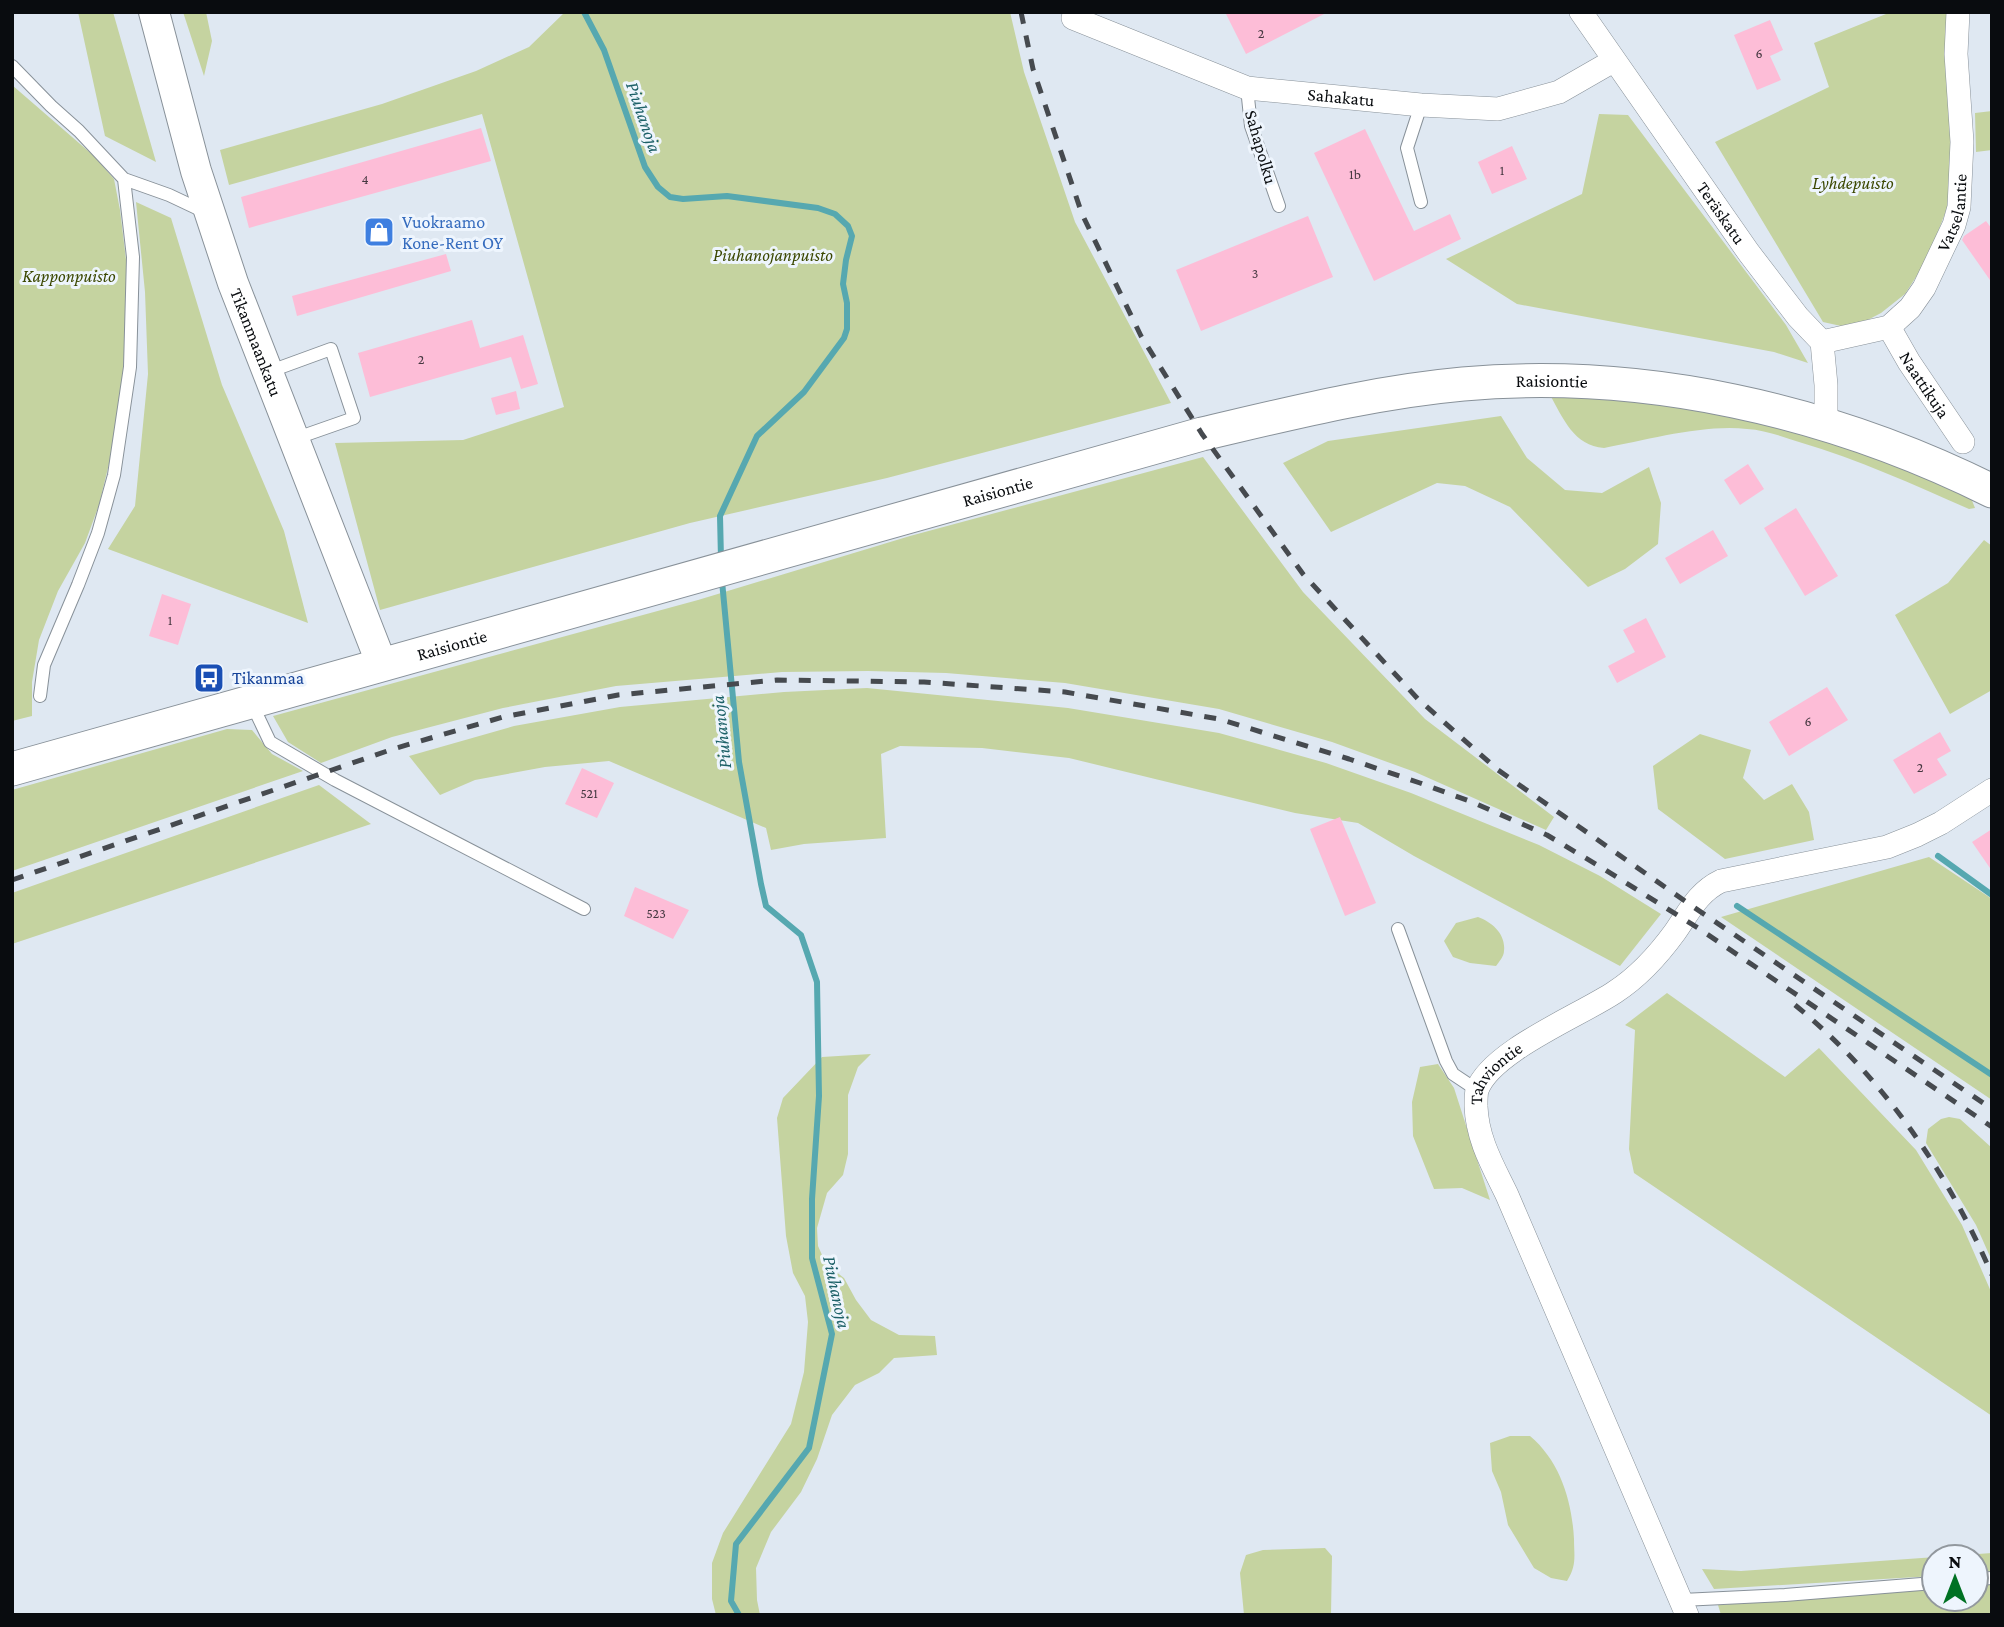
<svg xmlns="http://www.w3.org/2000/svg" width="2004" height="1627" viewBox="0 0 2004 1627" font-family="'Crimson Pro',serif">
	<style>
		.green { fill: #c5d3a0 }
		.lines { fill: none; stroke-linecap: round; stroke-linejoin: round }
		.stream { stroke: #56a8b0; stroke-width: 6 }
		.building { fill: #fdbdd7 }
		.service-casing { stroke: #889199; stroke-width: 14 }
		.minor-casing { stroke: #889199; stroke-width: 24 }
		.tertiary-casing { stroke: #889199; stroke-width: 32 }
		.secondary-casing { stroke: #889199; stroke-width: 35 }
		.service { stroke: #fff; stroke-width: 12 }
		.minor { stroke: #fff; stroke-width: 23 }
		.tertiary { stroke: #fff; stroke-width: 30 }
		.secondary { stroke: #fff; stroke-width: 33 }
		.rail { stroke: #464a4f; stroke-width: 5; stroke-dasharray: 12 12; stroke-linecap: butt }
		.labels { text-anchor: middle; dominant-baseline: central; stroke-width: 6; stroke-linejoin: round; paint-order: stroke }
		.number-label { font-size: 14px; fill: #463841 }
		.street-label { font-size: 18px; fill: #090c0f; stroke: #eef5fd }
		.park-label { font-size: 18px; font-style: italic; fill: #3b4801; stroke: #eef5fd }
		.shop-label { font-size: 18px; fill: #366cbe; stroke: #eef5fd; text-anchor: start }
		.transit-label { font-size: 18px; fill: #164399; stroke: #eef5fd; text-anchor: start }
		.water-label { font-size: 19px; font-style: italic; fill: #1d6168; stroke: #eef5fd }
	</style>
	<rect width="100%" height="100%" fill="#dfe8f2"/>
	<path class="green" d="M 78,12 L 113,12 L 156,162 L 105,136 Z
		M 183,12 L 206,12 L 212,41 L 204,76 Z
		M 565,12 L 1010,12 L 1024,72 L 1075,222 L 1171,403 L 887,478 L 690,523 L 380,610 L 335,443 L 463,440 L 564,407 L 482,114 L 229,185 L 220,150 L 382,104 L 476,71 L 529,47 Z
		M 1891,12 L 1951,12 L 1951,198 L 1927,260 L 1905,294 L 1881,313 L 1860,324 L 1841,326 L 1823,322 L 1715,142 L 1829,87 L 1814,43 Z
		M 12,85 L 94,156 L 114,179 L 120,210 L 127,268 L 123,383 L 114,443 L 99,505 L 85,543 L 58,591 L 39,640 L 32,682 L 32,716 L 12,721 Z
		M 1992,111 L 1992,150 L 1976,152 L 1975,113 Z
		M 1599,114 L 1628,115 L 1786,325 L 1808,363 L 1774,352 L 1517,304 L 1446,259 L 1582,194 Z
		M 136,202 L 171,218 L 222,385 L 284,531 L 308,623 L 108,549 L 135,506 L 148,374 L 145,292 Z
		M 1550,395 L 1658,401 L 1770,425 L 1881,457 L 1971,498 L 1975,508 L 1969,509 C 1912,484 1860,460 1799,442 C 1783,437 1765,430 1747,429 C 1704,424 1647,440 1604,448 C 1574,446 1563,418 1550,395 Z
		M 1501,416 L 1527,458 L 1565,490 L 1602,493 L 1649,467 L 1661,503 L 1658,544 L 1625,569 L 1588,587 L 1510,507 L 1465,486 L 1437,483 L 1331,532 L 1283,463 L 1328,441 Z
		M 1203,457 L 1303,592 L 1425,719 L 1554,817 L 1546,830 L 1415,772 L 1332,742 L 1219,709 L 1065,683 L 946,673 L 868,671 L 782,672 L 616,686 L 503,708 L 392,737 L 321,763 L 288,742 L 273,716 L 698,600 L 910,536 Z
		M 1984,540 L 1992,546 L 1992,690 L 1950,714 L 1895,615 L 1948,583 Z
		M 867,688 L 1068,708 L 1219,733 L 1326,763 L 1411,793 L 1539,845 L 1600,876 L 1661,914 L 1620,966 L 1414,856 L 1358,823 L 1295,813 L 1069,758 L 982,748 L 900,746 L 881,754 L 886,838 L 804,844 L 771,850 L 766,828 L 609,761 L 545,767 L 475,780 L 440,795 L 409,756 L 514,726 L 620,707 L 784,692 Z
		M 227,729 L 252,730 L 272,754 L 303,771 L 12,871 L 12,790 Z
		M 1700,734 L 1751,750 L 1743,778 L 1764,800 L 1792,784 L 1809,812 L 1814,840 L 1725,859 L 1658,809 L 1653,766 Z
		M 319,785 L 371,824 L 12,944 L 12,893 Z
		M 1929,857 L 1992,899 L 1992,1100 L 1721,917 Z
		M 1478,917 C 1492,922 1506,934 1504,951 C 1504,956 1499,962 1496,966 L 1470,963 L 1453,957 L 1444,941 L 1456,923 Z
		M 1667,993 L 1785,1077 L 1819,1048 L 1916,1150 L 1962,1225 L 1992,1294 L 1992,1416 L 1634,1173 L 1629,1149 L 1635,1030 L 1625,1025 Z
		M 871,1054 L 858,1067 L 848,1095 L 848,1154 L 843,1175 L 827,1193 L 817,1228 L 818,1246 L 826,1264 L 844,1278 L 856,1300 L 871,1320 L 899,1335 L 935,1336 L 937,1355 L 894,1358 L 879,1373 L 855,1385 L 832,1415 L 817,1459 L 801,1492 L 771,1532 L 756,1568 L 757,1600 L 760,1615 L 716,1615 L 712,1599 L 712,1563 L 723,1533 L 791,1424 L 804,1372 L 808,1322 L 805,1296 L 793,1273 L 786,1236 L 777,1118 L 783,1098 L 822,1057 Z
		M 1438,1064 L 1454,1088 L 1490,1200 L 1462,1188 L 1434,1189 L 1413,1136 L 1412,1102 L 1420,1067 Z
		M 1949,1117 L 1960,1119 L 1992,1148 L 1992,1261 L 1976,1225 L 1926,1143 L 1928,1129 L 1941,1119 Z
		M 1510,1436 L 1530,1436 C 1560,1461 1572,1501 1574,1539 C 1574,1556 1577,1565 1567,1581 L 1551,1578 L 1534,1568 L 1508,1525 L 1501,1492 L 1492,1471 L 1490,1443 Z
		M 1325,1548 L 1332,1556 L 1331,1615 L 1244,1615 L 1240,1573 L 1246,1555 L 1263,1550 Z
		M 1992,1553 L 1992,1572 L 1976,1573 L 1976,1557 L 1934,1557 L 1934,1576 L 1714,1589 L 1702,1569 L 1741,1571 Z
		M 1992,1583 L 1992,1615 L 1721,1615 L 1718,1605 L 1934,1588 L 1934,1599 L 1976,1599 L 1976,1585 Z"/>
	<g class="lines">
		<path class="stream" d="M 584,12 L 604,50 L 645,167 L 658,187 L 670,197 L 683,199 L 727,196 L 818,208 L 835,214 L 848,226 L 852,236 L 846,260 L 843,284 L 847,303 L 847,329 L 844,338 L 804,392 L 757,436 L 720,516 L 721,559
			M 722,581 L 739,762 L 761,884 L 766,906 L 801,935 L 817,982 L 819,1096 L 812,1199 L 812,1258 L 832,1334 L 809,1448 L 736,1544 L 731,1601 L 739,1615
			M 1938,856 L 1992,895
			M 1737,906 L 1992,1075"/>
	</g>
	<path class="building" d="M 1225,12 L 1328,12 L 1246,54 Z
		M 1770,20 L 1783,50 L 1770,56 L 1781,80 L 1757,90 L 1734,35 Z
		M 481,128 L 491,161 L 249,228 L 241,197 Z
		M 1365,129 L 1414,231 L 1450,214 L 1461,239 L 1374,281 L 1314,153 Z
		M 1512,146 L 1527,179 L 1492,194 L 1478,162 Z
		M 1308,216 L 1333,277 L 1201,331 L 1176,270 Z
		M 1986,221 L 1992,229 L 1992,283 L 1962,240 L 1964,236 Z
		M 446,254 L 451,271 L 297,316 L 292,296 Z
		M 472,320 L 480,348 L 523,335 L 538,384 L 521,389 L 511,357 L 370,397 L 358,353 Z
		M 516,391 L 520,409 L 496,415 L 491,398 Z
		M 1748,464 L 1764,489 L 1740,505 L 1724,480 Z
		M 1796,508 L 1838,576 L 1805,596 L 1764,528 Z
		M 1713,530 L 1728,556 L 1680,584 L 1665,558 Z
		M 162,594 L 191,604 L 178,645 L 149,636 Z
		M 1646,618 L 1666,657 L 1617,683 L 1608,666 L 1635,652 L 1623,630 Z
		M 1827,687 L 1848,720 L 1789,756 L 1769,722 Z
		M 1940,732 L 1951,751 L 1937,759 L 1947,775 L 1914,794 L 1893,760 Z
		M 582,768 L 614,783 L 597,818 L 565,804 Z
		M 1340,817 L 1376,903 L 1345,916 L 1310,829 Z
		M 1992,829 L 1992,871 L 1972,842 Z
		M 635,887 L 689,910 L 673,939 L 624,916 Z"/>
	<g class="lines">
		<g class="service-casing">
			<path id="service" d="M 12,66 L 51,106 L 79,131 L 124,179 L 133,257 L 130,367 L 114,475 L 98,533 L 78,585 L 44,665 L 40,696
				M 1247,88 L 1251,126 L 1279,206
				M 124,179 L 169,195 L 205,212
				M 1421,202 L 1407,148 L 1421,105
				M 268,372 L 331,349 L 354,418 L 294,439
				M 251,702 L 270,742 L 335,780 L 584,909
				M 1398,929 L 1446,1061 L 1453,1074 L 1477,1090
				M 1976,1579 L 1992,1578
				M 1682,1600 L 1785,1595 L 1934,1583"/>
		</g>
		<g class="minor-casing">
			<g id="minor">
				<path id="s1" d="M 1581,12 L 1749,253 L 1798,317 L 1822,342 L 1826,385 L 1826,424"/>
				<path id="s2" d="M 1073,18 L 1247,88 L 1421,105 L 1498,109 L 1559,92 L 1613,61"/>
				<path id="s3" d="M 1889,327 L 1909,362 L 1963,442"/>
				<path id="s4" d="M 1822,342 L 1889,327 L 1910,308 L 1924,288 L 1954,225 L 1959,207 L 1962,142 L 1956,54 L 1958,12"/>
				<path id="s5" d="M 1687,1615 L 1507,1195 C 1493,1166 1477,1139 1476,1106 C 1476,1101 1476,1094 1477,1090 C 1491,1051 1581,1015 1615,992 C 1638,977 1659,954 1675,932 C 1689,912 1698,892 1721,881 L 1887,847 L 1917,835 L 1941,823 L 1992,790"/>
			</g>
		</g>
		<g class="tertiary-casing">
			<g id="tertiary">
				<path id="s6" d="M 154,12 L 196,171 L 233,283 L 382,665"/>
			</g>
		</g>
		<g class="secondary-casing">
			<g id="secondary">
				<path id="s7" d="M 12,769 L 1202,434 C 1288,414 1374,392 1463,384 C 1644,368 1829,410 1992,491"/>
			</g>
		</g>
		<use href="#service" class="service"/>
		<use href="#minor" class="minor"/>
		<use href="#tertiary" class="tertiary"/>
		<use href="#secondary" class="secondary"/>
		<path class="rail" d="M 1021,12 L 1033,69 L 1082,214 L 1141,336 L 1202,434 L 1303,574 L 1418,699 L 1498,770 L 1692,906 L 1992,1109
			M 12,880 L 393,749 L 503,717 L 618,695 L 777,680 L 924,682 L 1065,692 L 1219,719 L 1349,759 L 1420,783 L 1472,802 L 1547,835 L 1604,869 L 1698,928 L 1992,1127
			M 1795,1005 C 1882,1076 1948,1172 1992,1275"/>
	</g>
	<defs>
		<g id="shop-square" transform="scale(1.575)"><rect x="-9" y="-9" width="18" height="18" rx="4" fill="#3f7fe0" stroke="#eef5fd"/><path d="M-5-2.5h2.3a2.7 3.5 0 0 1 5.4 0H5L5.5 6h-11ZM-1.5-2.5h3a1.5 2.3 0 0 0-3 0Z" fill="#fff"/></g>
		<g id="bus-square" transform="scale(1.575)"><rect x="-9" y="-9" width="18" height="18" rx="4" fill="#1a4fb4" stroke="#eef5fd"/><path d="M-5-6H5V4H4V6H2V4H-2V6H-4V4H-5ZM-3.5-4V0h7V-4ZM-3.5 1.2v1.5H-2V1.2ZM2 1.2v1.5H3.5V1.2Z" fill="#fff"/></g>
	</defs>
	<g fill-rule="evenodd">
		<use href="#shop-square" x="379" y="232"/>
		<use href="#bus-square" x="209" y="678"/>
	</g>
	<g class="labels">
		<g class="number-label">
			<text x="1261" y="33">2</text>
			<text x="1759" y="53">6</text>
			<text x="1502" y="170">1</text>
			<text x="1355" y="174">1b</text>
			<text x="365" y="179">4</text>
			<text x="1255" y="273">3</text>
			<text x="421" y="359">2</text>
			<text x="170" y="620">1</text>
			<text x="1808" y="721">6</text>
			<text x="1920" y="767">2</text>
			<text x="589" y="793">521</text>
			<text x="656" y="913">523</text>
		</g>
		<g class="street-label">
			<text stroke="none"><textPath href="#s2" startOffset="282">Sahakatu</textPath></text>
			<text transform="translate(1261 147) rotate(74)">Sahapolku</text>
			<text stroke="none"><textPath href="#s4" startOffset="203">Vatselantie</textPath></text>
			<text stroke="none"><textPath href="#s1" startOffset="245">Teräskatu</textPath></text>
			<text stroke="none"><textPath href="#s6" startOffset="346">Tikanmaankatu</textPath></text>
			<text stroke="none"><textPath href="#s7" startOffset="1591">Raisiontie</textPath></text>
			<text stroke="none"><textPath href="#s3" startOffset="68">Naattikuja</textPath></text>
			<text stroke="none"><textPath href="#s7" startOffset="1024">Raisiontie</textPath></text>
			<text stroke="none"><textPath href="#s7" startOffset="457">Raisiontie</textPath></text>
			<text stroke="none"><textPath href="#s5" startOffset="592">Tahviontie</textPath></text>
		</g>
		<g class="park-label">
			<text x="1853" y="183">Lyhdepuisto</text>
			<text x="773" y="255">Piuhanojanpuisto</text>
			<text x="69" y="276">Kapponpuisto</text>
		</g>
		<g class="shop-label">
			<text x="402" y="222">Vuokraamo<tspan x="402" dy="21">Kone-Rent OY</tspan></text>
		</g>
		<g class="transit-label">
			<text x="232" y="678">Tikanmaa</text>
		</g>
		<g class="water-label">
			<text transform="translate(644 117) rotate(71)">Piuhanoja</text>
			<text transform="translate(721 732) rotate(-96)">Piuhanoja</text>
			<text transform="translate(837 1292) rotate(78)">Piuhanoja</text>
		</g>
	</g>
	<rect width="2004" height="1627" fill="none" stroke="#090c0f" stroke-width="28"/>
	<g transform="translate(1955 1578)"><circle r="33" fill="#eef5fd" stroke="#92989e" stroke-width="2"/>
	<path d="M0-5L12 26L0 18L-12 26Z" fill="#007123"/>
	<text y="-10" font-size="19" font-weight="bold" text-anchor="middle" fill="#090c0f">N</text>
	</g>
</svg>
